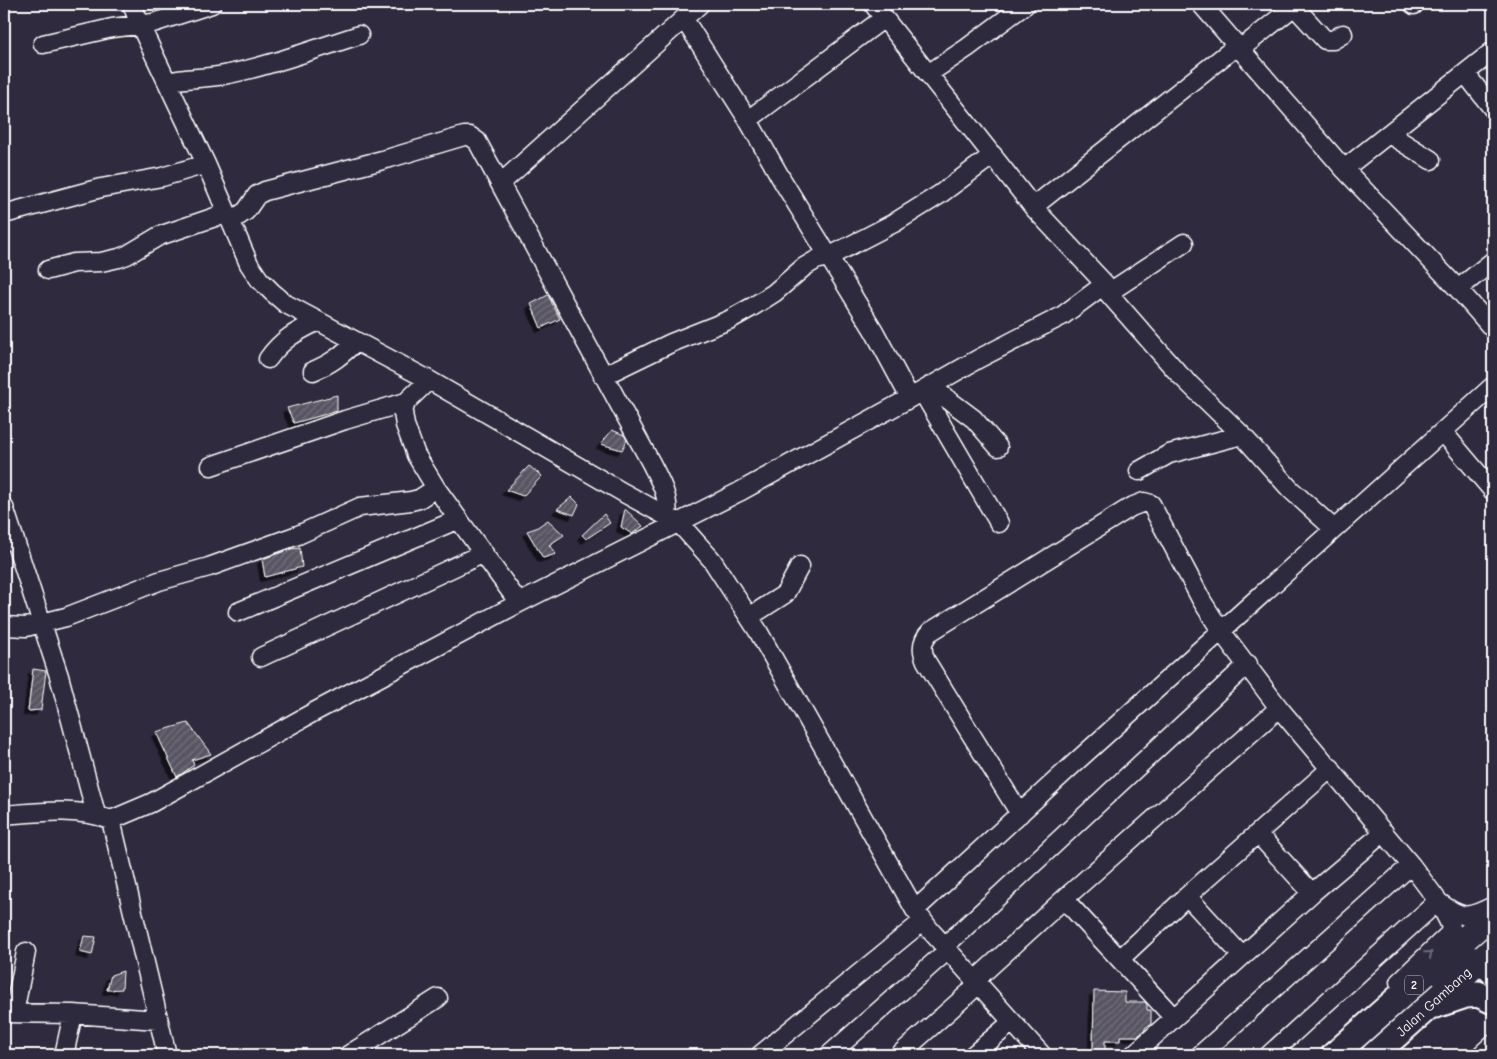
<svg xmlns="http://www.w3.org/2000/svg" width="1497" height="1059" viewBox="0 0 1497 1059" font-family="'Comic Neue',sans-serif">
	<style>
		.building { fill: url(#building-hatch); stroke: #fff; filter: url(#shadow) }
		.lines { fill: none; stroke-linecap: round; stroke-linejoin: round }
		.minor-casing { stroke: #fff; stroke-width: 21 }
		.highway-casing { stroke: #fff; stroke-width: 29 }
		.minor { stroke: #2f2a3d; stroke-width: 18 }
		.highway { stroke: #2f2a3d; stroke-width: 25 }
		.oneway { stroke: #6d6a77 }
		.labels { text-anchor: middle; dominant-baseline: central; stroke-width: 4.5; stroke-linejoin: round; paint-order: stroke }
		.shield { fill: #2f2a3d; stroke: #c1bfc5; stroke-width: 1 }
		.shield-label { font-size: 12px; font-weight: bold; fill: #fff }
		.street-label { font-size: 14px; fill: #fff; stroke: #2f2a3d }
	</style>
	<defs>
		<pattern id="building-hatch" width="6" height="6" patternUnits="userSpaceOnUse" patternTransform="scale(1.25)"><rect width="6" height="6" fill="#595564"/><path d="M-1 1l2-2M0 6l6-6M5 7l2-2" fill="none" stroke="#726e7b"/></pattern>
		<filter id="shadow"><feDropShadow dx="-4.5" dy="4.5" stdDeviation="0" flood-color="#0009"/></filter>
	</defs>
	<rect width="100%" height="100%" fill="#2f2a3d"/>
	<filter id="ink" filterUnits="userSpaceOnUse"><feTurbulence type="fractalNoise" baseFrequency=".02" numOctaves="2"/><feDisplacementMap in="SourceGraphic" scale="10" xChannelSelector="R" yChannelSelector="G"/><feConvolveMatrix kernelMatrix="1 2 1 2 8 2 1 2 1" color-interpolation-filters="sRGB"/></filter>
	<g filter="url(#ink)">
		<path class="building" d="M 548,295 L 560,319 L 541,328 L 531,304 Z
			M 337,395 L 337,411 L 294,423 L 287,408 Z
			M 612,430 L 624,435 L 627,440 L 622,450 L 601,444 Z
			M 529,466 L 542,476 L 523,496 L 506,490 Z
			M 572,497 L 579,504 L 574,515 L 557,509 Z
			M 625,509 L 643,526 L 632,534 L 621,527 Z
			M 604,514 L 610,523 L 586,539 L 582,535 Z
			M 548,520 L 564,535 L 549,545 L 556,554 L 543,558 L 527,531 L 536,528 Z
			M 300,548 L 302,567 L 265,577 L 262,559 L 291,549 Z
			M 33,669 L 46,671 L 41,710 L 28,711 Z
			M 188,723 L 211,754 L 192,760 L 194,765 L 177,777 L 156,732 Z
			M 84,936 L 96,937 L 92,955 L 80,952 Z
			M 123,971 L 122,989 L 107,990 L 111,975 Z
			M 1094,991 L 1125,992 L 1125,1002 L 1145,1002 L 1147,1005 L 1147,1010 L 1151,1010 L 1151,1024 L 1145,1028 L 1145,1030 L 1138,1036 L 1120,1036 L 1120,1041 L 1105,1041 L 1105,1051 L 1093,1051 Z"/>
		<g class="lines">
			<g class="minor-casing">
				<path id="minor" d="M 132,4 L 140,25 L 206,164 L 249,264 L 259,279 L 272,292 L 286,304 L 429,380 L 624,493 L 679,523 L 712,560 L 758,631 L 915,910 L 930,930 L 1042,1055
					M 873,4 L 1033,207 L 1105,284 L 1108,293 L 1179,374 L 1242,435 L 1290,489 L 1334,529
					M 1201,4 L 1344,169 L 1458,289 L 1493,329
					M 1413,4 L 1414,5
					M 1294,6 L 1325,40 L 1333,40 L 1343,34
					M 684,19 L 748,120 L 782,180 L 874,331 L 910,398
					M 43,44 L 112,28 L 153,23 L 212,4
					M 1465,73 L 1493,109
					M 928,74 L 967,48 L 1026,4
					M 167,82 C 187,77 204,79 224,75 C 270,66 315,49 359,35
					M 748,120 L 884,18
					M 1389,134 L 1431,160
					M 1344,169 L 1493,51
					M 501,183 L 700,4
					M 1033,207 L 1229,52 L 1248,43 L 1297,4
					M 4,214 L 101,188 L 162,177 L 206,164
					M 231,221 L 246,211 L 257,195 L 265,191 L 390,158 L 464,136 L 470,136 L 477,141 L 651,463 C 659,479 670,497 667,516
					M 48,270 L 74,263 L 101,262 L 119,258 L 127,255 L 159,236 L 227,213
					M 1458,289 L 1493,261
					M 1108,293 L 1184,243
					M 268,359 C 282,339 296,332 318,321
					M 313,371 C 332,363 341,356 356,341
					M 603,376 L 671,343 L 729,320 L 752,307 L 774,293 L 804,267 L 816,260 L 830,256 L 894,223 L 939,195 L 993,155
					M 930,386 L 974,419 L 998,447
					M 922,391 L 999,523
					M 406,402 L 403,413 L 405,425 L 416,455 L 436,488 L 519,603
					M 1443,432 L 1493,491
					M 211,466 L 345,420 L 406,402 L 429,380
					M 1139,471 L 1169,454 L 1242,435
					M 4,507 L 59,676 L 96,814
					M 238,612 L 459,519
					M 749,617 L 785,594 L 800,566
					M 4,626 L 26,627 L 66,617 L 159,581 L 209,567 L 298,535 L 360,507 L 411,501 L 419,499 L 436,488
					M 261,657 L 484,553
					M 1020,814 L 926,661 C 921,650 921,641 930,632 L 1131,507 L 1144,502 L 1151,504 L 1202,601 L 1221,631 L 1279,708 L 1411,865 L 1438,901 L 1448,920 L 1451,927 L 1449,934 L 1399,982
					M 4,815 C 40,812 77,807 111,820 L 151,803 L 314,712 L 519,603 L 739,492 L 910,398 L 978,359 L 1062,316 L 1105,284
					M 111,820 L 167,1055
					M 1258,834 L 1312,893
					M 1187,896 L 1242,956
					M 1064,899 L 1174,1018
					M 1440,903 C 1462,919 1468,919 1493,906
					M 915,910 L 1078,760 L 1493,386
					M 945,946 L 1248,664
					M 1120,959 L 1187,896 L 1331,768
					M 1480,962 L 1493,977
					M 4,1013 L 73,1014 L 158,1020
					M 14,1013 L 26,952
					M 64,1055 L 73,1014
					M 348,1055 L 438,998
					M 760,1055 L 923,921
					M 829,1055 L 948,950
					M 899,1055 L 970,992 L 983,973 L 1064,899 L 1279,708
					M 973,1055 L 1012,1022
					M 1133,1055 L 1312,893 L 1384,832
					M 1200,1055 L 1411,865
					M 1269,1055 L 1438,901
					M 1481,1055 L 1493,1044"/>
			</g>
			<g class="highway-casing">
				<path id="highway" d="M 1440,973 C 1452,964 1463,954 1480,962
					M 1436,1005 L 1466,995 L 1478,994 L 1493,1001
					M 1334,1055 L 1493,914
					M 1374,1055 L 1493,949"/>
			</g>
			<use href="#minor" class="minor"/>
			<use href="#highway" class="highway"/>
		</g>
		<defs><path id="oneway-chevron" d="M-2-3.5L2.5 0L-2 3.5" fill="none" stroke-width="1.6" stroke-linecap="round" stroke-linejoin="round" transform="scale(1.25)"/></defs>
		<use class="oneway" href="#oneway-chevron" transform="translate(1429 954) rotate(-41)"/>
	</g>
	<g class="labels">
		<rect class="shield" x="1405" y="975.5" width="18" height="19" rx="4"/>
		<g class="shield-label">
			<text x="1414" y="985">2</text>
		</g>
		<g class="street-label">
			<text transform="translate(1434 1002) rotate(-42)">Jalan Gambang</text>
		</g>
	</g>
	<rect width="1497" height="1059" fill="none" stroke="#2f2a3d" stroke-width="20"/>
	<rect x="10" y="10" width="1477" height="1039" fill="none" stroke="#fff" stroke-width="2" filter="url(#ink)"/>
</svg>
